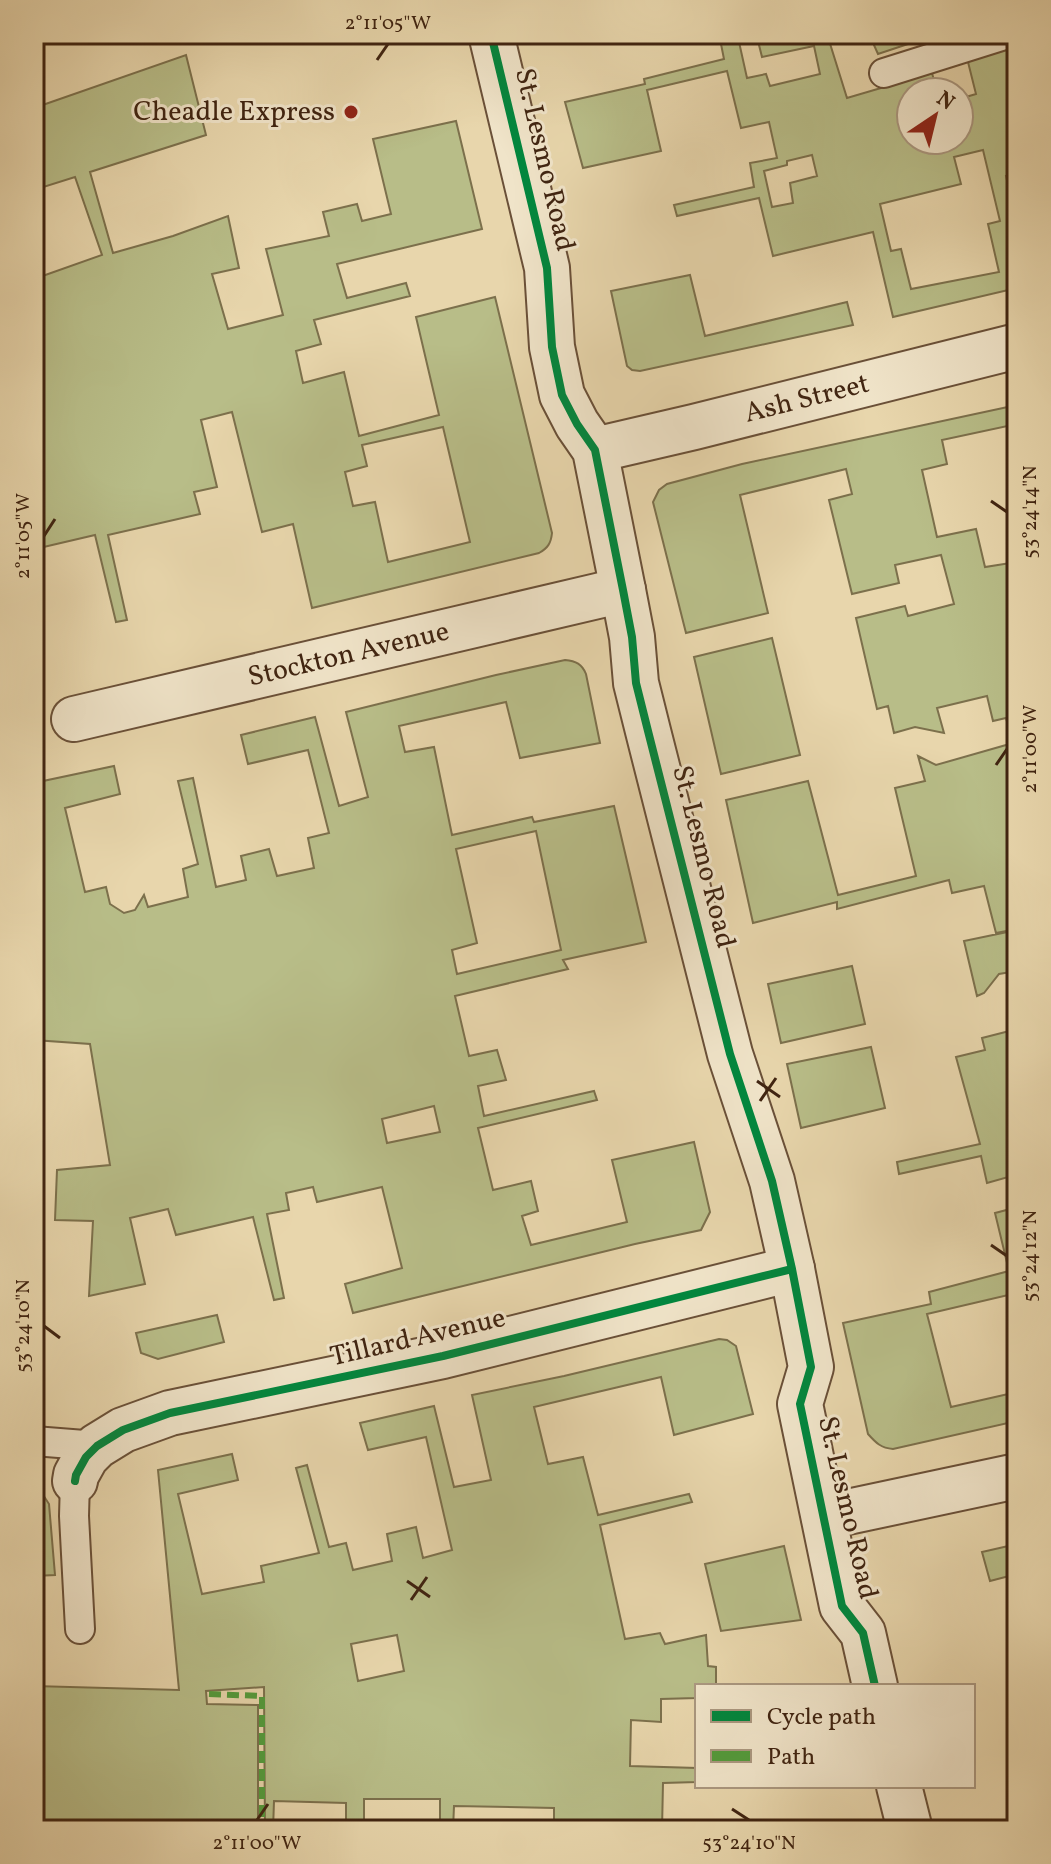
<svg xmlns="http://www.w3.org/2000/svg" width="1051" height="1864" viewBox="0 0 1051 1864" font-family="Vollkorn,serif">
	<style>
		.green { fill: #b8bd88; stroke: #7c704c; stroke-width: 2; fill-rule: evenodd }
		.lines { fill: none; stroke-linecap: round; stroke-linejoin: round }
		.service-casing { stroke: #6a5038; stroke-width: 32 }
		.minor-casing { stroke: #6a5038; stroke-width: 48 }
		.service { stroke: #f0e4c9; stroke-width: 28 }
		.minor { stroke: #f0e4c9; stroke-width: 44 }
		.quiet { stroke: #539b3c; stroke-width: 6; stroke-dasharray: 12 6; stroke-linecap: butt }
		.cycleway-casing { stroke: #f0e4c9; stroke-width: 13 }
		.cycleway { stroke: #00873e; stroke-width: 8 }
		.ticks { fill: none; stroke: #402411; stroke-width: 3 }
		.poi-dot { fill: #8f2418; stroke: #f0e4c9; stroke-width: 3 }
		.labels { text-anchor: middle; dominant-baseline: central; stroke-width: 6; stroke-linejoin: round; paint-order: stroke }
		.poi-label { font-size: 28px; fill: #402411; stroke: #f0e4c9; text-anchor: end }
		.street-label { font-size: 28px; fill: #402411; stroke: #f0e4c9 }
		.neatline { fill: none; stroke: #402411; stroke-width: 3 }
		.ticks-label { font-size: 20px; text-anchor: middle; fill: #402411 }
	</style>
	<rect width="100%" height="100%" fill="#e8d6ac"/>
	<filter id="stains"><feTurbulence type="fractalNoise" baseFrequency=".0025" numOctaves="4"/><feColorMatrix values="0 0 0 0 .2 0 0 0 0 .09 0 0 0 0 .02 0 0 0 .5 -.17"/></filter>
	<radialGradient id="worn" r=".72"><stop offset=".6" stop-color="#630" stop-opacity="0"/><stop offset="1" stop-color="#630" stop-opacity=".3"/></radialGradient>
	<path class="green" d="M 719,34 L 827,34 L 847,98 L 932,73 L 937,92 L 911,92 L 911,140 L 959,140 L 959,99 L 976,94 L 966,54 L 1017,39 L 1017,172 L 1006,176 L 1015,217 L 1017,217 L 1017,288 L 893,317 L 873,232 L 773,256 L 759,198 L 677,216 L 674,205 L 754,187 L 750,163 L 777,158 L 769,122 L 741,128 L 727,71 L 647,90 L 661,151 L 583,168 L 565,102 L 645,84 L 644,79 L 724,59 ZM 757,37 L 762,57 L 814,46 L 820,74 L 770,86 L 766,74 L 747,78 L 739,42 ZM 983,150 L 1000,221 L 988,224 L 999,272 L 911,289 L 901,249 L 891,251 L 880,204 L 961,184 L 954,157 ZM 812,155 L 817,176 L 790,183 L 793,203 L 772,207 L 764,171 L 787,165 L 787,161 Z
		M 869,34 L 938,34 L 878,54 Z
		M 186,55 L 206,135 L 90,172 L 113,253 L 173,236 L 228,216 L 239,268 L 212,274 L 228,329 L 283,315 L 266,249 L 329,236 L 323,212 L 357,204 L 362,221 L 391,214 L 373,139 L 456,121 L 482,229 L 337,264 L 347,298 L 406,283 L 410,296 L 314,320 L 321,344 L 296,351 L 303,383 L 344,372 L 359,436 L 439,415 L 416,317 L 495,297 L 552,533 C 551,543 548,548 539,553 L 312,608 L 293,524 L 262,532 L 232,412 L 201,420 L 217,487 L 194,492 L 200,514 L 108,535 L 127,620 L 116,622 L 95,535 L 35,549 L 41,578 L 34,579 L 34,279 L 102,255 L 75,177 L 34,190 L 34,108 ZM 443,427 L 470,542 L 388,562 L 375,502 L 353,506 L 345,472 L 367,466 L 362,445 Z
		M 690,275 L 705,336 L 847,302 L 853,325 L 640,371 L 632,370 L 627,366 L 611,291 Z
		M 1017,405 L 1017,424 L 942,440 L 947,464 L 922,470 L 937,537 L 976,529 L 985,567 L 1017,562 L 1009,523 L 1017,521 L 1017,929 L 996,933 L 984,886 L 952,893 L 949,880 L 837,909 L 837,902 L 753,923 L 726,800 L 808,781 L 838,895 L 916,876 L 895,788 L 925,781 L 918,756 L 936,765 L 1013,743 L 1006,718 L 993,721 L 987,696 L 937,708 L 944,733 L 915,727 L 894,733 L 888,706 L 877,709 L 856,618 L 905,606 L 908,616 L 954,604 L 941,555 L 895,565 L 899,583 L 852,594 L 829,500 L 852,494 L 846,469 L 740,495 L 768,613 L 686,633 L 653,502 L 659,490 L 667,484 L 742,464 Z
		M 772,638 L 800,755 L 721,774 L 694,657 Z
		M 565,660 C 576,661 582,664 586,674 L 600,743 L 520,758 L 506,702 L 399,726 L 405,752 L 434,747 L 452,835 L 532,817 L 534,822 L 614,806 L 646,942 L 563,960 L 568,969 L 455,996 L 469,1056 L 497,1050 L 506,1080 L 478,1086 L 484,1116 L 594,1091 L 597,1100 L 478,1128 L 493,1190 L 531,1181 L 538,1211 L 522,1216 L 531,1245 L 627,1222 L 612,1160 L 694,1142 L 710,1212 L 701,1230 L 635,1244 L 353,1313 L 345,1284 L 402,1268 L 382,1187 L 317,1202 L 313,1187 L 286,1193 L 289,1210 L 267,1214 L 284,1298 L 274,1300 L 253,1217 L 176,1235 L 168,1209 L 130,1218 L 145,1284 L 89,1296 L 93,1221 L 55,1220 L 57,1170 L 110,1165 L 90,1044 L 34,1040 L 34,771 L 40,770 L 43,781 L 114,766 L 120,794 L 65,808 L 85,892 L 106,887 L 110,904 L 124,913 L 135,910 L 144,895 L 148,907 L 188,897 L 183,869 L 198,864 L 178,781 L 193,778 L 216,887 L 246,880 L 241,856 L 269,849 L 277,876 L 314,868 L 308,838 L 329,833 L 308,750 L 248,764 L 241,735 L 315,717 L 339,806 L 368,797 L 346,712 L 496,675 ZM 536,831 L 561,950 L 457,974 L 452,950 L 477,943 L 456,849 ZM 434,1106 L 440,1132 L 387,1143 L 382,1119 Z
		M 1017,930 L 1017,971 L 999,974 L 984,993 L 977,996 L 964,941 Z
		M 852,966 L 865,1024 L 781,1043 L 768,984 Z
		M 1017,1029 L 1017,1193 L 1015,1182 L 1008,1177 L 987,1183 L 981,1156 L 899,1174 L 897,1162 L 980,1144 L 956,1057 L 985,1050 L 982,1038 Z
		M 871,1047 L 885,1108 L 801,1128 L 787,1064 Z
		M 1017,1205 L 1017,1293 L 927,1314 L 951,1407 L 1017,1392 L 1017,1421 L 893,1449 C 881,1448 876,1443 868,1434 L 843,1323 L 931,1304 L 929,1292 L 1009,1271 L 995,1213 L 1014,1208 Z
		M 217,1315 L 224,1342 L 158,1359 L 141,1353 L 136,1333 Z
		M 719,1339 L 727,1340 L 736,1346 L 753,1414 L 674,1435 L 661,1377 L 534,1407 L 548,1464 L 583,1457 L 598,1515 L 689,1494 L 692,1502 L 600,1525 L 625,1639 L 660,1633 L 665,1644 L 706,1635 L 708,1666 L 716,1667 L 716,1686 L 697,1686 L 697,1698 L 661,1699 L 661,1722 L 631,1720 L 630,1766 L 697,1768 L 697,1782 L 663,1783 L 662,1830 L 554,1830 L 554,1808 L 454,1806 L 453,1830 L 440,1830 L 440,1799 L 364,1799 L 364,1830 L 346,1830 L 346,1803 L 274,1801 L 273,1830 L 265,1830 L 264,1687 L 206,1691 L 207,1704 L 258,1705 L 258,1821 L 101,1820 L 101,1830 L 72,1830 L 72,1828 L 34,1826 L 34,1686 L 179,1690 L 158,1470 L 232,1454 L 238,1480 L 178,1494 L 202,1594 L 264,1582 L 261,1566 L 319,1553 L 296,1468 L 307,1465 L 329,1547 L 346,1543 L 353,1570 L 392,1561 L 387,1534 L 416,1527 L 423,1558 L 452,1550 L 426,1437 L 368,1450 L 360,1423 L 434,1406 L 454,1487 L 491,1480 L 472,1395 L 564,1376 ZM 397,1635 L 404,1671 L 358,1681 L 351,1644 Z
		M 34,1481 L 49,1504 L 55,1575 L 34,1576 Z
		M 1017,1544 L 1017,1574 L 990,1581 L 982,1552 Z
		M 784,1546 L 801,1620 L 721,1631 L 705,1564 Z"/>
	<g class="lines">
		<g class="service-casing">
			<path id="service" d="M 884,73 L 1008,34
				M 34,1441 L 97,1446
				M 75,1481 L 74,1516 L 80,1629"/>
		</g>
		<g class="minor-casing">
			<g id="minor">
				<path d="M 491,34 L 547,268 L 552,347 L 562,395 L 577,424 L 595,450 L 623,590 L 632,637 L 636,683 L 648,731 L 730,1054 L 772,1181 L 792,1269 L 811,1367 L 800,1404 L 842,1606 L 863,1633 L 875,1686"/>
				<path id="s1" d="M 595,450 L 694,427 L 1017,346"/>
				<path id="s2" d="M 74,719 L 623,590"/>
				<path d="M 75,1481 L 76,1475 L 86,1457 L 97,1446 L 123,1430 L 170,1413 L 443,1356 L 792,1269"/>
				<path d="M 824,1517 L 1017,1476"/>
				<path d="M 899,1786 L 910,1830"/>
			</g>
		</g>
		<use href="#service" class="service"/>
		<use href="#minor" class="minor"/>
		<path class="quiet" d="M 209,1694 L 262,1696 L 262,1830"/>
		<g class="cycleway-casing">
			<path id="cycleway" d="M 491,34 L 547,268 L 552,347 L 562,395 L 577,424 L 595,450 L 623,590 L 632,637 L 636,683 L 648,731 L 730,1054 L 772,1181 L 792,1269 L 811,1367 L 800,1404 L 842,1606 L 863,1633 L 875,1686
				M 75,1481 L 76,1475 L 86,1457 L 97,1446 L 123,1430 L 170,1413 L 443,1356 L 792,1269"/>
		</g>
		<use href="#cycleway" class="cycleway"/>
	</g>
	<path class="ticks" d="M 377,60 L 388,44M 991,501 L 1007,512M 44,536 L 55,519M 996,765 L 1007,749M 757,1081 L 780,1097M 760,1101 L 776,1078M 991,1245 L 1007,1256M 44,1326 L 60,1338M 407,1581 L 430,1597M 411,1600 L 427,1577M 732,1809 L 749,1820M 257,1820 L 268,1804"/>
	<circle class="poi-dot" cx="351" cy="112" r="8"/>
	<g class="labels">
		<g class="poi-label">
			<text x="335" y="112">Cheadle Express</text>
		</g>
		<g class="street-label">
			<text transform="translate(544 160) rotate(77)">St. Lesmo Road</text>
			<text stroke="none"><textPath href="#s1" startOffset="218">Ash Street</textPath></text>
			<text stroke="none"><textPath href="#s2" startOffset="282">Stockton Avenue</textPath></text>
			<text transform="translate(703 857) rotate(76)">St. Lesmo Road</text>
			<text transform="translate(418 1338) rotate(-13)">Tillard Avenue</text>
			<text transform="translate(847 1508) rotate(77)">St. Lesmo Road</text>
		</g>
	</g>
	<rect width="1051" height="1864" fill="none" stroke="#e8d6ac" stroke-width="88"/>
	<rect x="695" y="1684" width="280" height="104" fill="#f0e4c9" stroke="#aa977f" stroke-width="2"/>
	<rect x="711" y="1710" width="40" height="12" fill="#00873e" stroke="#aa977f" stroke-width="2"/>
	<text x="767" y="1724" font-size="24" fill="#402411">Cycle path</text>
	<rect x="711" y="1750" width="40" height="12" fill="#539b3c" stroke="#aa977f" stroke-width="2"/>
	<text x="767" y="1764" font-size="24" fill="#402411">Path</text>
	<g transform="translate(935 116) rotate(35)"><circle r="38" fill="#f0e4c9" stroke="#aa977f" stroke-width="2"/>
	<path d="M0-6L14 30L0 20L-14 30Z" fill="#8f2418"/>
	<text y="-12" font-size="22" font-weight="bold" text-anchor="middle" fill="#402411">N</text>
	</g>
	<rect x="44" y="44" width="963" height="1776" class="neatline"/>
	<g class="ticks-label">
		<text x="388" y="29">2°11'05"W</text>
		<text transform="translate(1029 512) rotate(-90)" y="7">53°24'14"N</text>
		<text transform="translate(22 536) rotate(-90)" y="7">2°11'05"W</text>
		<text transform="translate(1029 749) rotate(-90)" y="7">2°11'00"W</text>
		<text transform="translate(1029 1256) rotate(-90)" y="7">53°24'12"N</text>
		<text transform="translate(22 1326) rotate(-90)" y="7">53°24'10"N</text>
		<text x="257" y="1849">2°11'00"W</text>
		<text x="749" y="1849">53°24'10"N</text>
	</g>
	<rect width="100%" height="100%" filter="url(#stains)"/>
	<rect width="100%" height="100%" fill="url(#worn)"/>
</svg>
